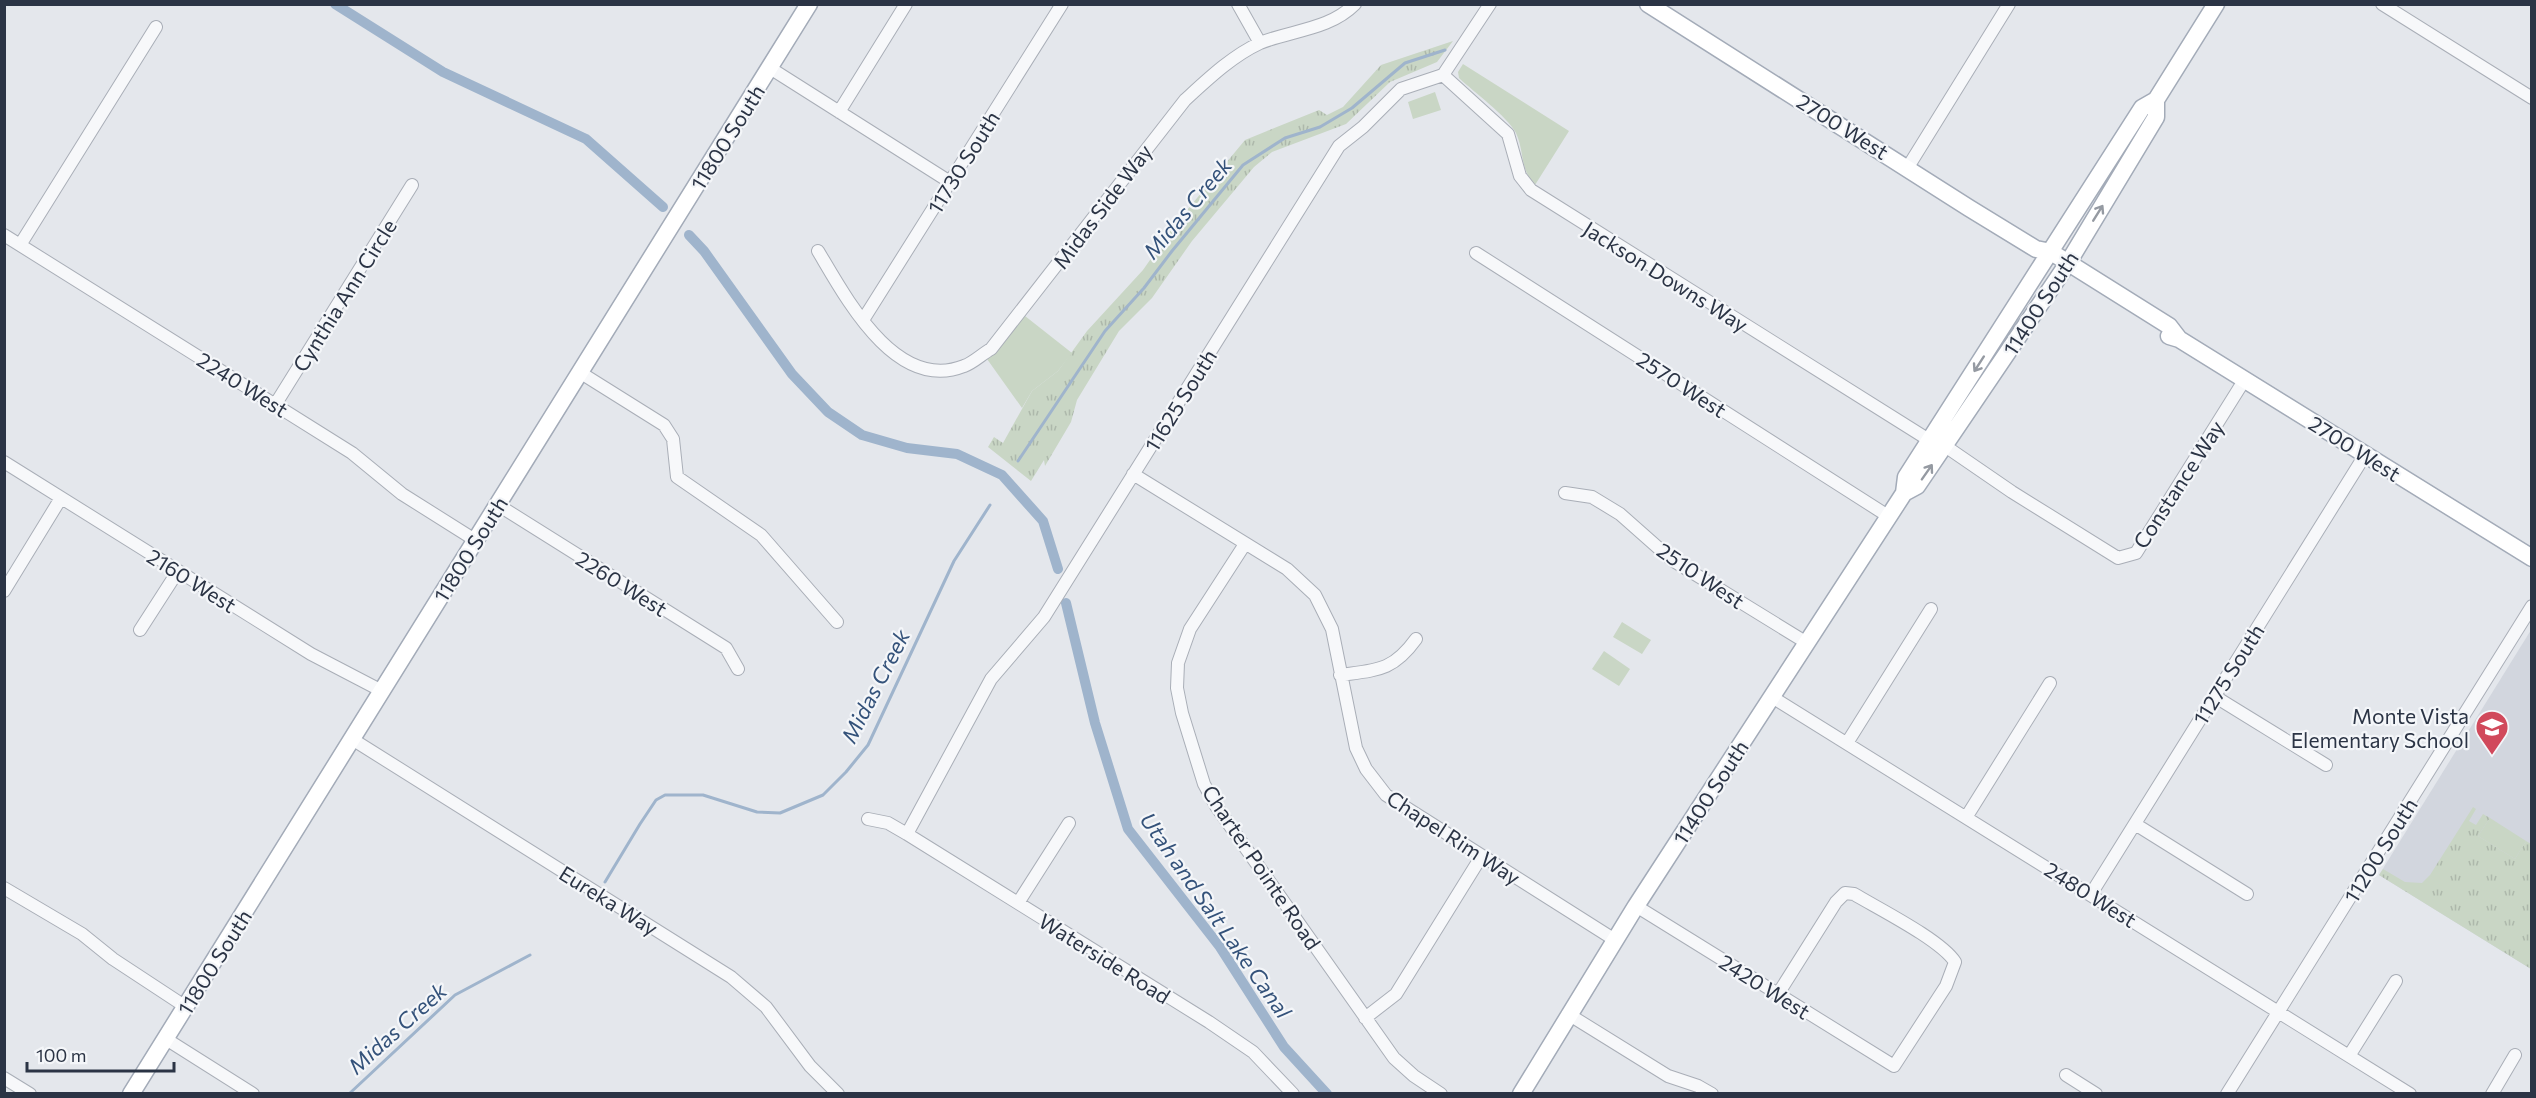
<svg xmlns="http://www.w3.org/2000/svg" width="2536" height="1098" viewBox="0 0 2536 1098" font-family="Commissioner,sans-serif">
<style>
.built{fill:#d2d6de}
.grass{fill:url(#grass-tufts)}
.park{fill:#c9d6c5}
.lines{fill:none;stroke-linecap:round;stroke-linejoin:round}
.stream{stroke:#9fb4cc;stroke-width:3}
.canal{stroke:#9fb4cc;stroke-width:10}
.minor-casing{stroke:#a9aeb7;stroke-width:14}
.major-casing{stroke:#a3abb8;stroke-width:19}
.minor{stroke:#f7f8fa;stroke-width:12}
.major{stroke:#fff;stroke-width:16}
.oneway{stroke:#959aa2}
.labels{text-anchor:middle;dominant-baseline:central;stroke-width:4.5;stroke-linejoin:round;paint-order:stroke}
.street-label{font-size:21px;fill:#2b3445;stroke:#f4f6f9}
.poi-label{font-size:21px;fill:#2b3445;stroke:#f4f6f9;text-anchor:end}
.water-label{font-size:22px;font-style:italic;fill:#34527a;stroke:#f4f6f9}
</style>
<defs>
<pattern id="grass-tufts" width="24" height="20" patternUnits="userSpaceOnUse" patternTransform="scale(1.5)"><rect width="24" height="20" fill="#c9d6c5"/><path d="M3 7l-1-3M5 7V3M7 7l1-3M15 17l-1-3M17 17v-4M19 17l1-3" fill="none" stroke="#adb8ab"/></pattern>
</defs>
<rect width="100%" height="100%" fill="#e4e7ec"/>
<path class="built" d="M 2531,630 L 2531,969 L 2379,875 Z"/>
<path class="grass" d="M 1453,41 L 1437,62 L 1390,82 L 1346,124 L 1272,152 L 1254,167 L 1192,241 L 1152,298 L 1119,331 L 1077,400 L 1071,422 L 1045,466 L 1044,460 L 1031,481 L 988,447 L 994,437 L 1003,443 L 1032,391 L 1058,371 L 1087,331 L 1143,270 L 1173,227 L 1245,140 L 1319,110 L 1327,115 L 1343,107 L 1381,65 Z
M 2473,807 L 2476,809 L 2469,821 L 2476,825 L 2483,814 L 2490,818 L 2478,836 L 2515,859 L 2526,841 L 2531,844 L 2531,969 L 2379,875 L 2383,869 L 2405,882 L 2422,883 L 2430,875 Z"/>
<path class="park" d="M 1463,64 L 1569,131 L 1535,185 C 1519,167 1525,153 1516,133 C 1506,115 1475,93 1459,78 L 1458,72 Z
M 1435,92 L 1441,110 L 1413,119 L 1408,102 Z
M 1025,316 L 1072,353 L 1058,371 L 1032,391 L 1022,408 L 987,359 Z
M 1622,622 L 1651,640 L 1642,654 L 1613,637 Z
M 1604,651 L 1630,669 L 1619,686 L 1592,669 Z
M 2490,818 L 2526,841 L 2515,859 L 2478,836 Z"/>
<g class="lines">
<path class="stream" d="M 1018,461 L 1105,331 L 1144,288 L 1172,251 L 1243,165 L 1285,138 L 1320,127 L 1352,108 L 1405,63 L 1445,50
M 605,882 L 640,824 L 656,800 L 665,795 L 703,795 L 757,812 L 780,813 L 823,795 L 846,772 L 868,745 L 954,561 L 990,505
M 350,1093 L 455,995 L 530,955"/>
<path class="canal" d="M 335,4 L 443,72 L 586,139 L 663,207
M 689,235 L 704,251 L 792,374 L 828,412 L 862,435 L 907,448 L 957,454 L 1002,475 L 1043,521 L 1058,569
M 1066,603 L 1095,723 L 1128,829 L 1220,947 L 1284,1047 L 1327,1094"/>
<g class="minor-casing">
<path id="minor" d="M 1238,4 L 1260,43
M 2382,4 L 2532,98
M 770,68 L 950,182
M 1443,75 L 1508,134 L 1520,176 L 1531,190 L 1929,440
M 839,112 L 906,4
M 1908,167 L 2009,4
M 4,235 L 352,453 L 402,494 L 475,540
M 20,245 L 156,27
M 818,251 C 846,298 896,393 964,366 C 973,363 982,354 991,349 L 1185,100 C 1208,79 1232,56 1260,43 C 1292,30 1329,30 1355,4
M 1476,253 L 1888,516
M 863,320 L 1062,4
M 581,373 L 664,425 L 673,439 L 677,477 L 761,535 L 837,622
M 275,405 L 412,185
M 1945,446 L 2012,492 L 2118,558 L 2136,553 L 2245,379
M 4,462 L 311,654 L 382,691
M 1133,474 L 1287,569 L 1315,595 L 1332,629 L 1356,748 L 1366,769 L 1386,795 L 1615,940
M 1565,493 L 1592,497 L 1620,514 L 1672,560 L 1807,643
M 498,505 L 726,648 L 738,669
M 1245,544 L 1190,629 L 1178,663 L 1177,688 L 1182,713 L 1204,784 L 1216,806 L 1394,1058 L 1414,1076 L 1441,1094
M 4,591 L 61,498
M 140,630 L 178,571
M 1340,675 C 1377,670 1393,671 1416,639
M 2214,696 L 2326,765
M 1772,697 L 2410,1094
M 352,739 L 731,977 L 766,1007 L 810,1066 L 838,1094
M 1847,743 L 1931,609
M 1967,816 L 2050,683
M 868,819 L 888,823 L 907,834 L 1209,1022 L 1253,1052 L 1293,1094
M 2135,824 L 2247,894
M 907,834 L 991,679 L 1044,617 L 1339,146 L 1363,127 L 1401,89 L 1443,75 L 1490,4
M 4,888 L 82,934 L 113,959 L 186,1007
M 2091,894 L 2365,455
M 1018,903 L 1069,823
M 1636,906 L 1894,1066 L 1946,986 L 1955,962 C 1941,940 1879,909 1854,894 L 1845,893 L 1836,902 L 1778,994
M 1568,1014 L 1668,1076 L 1698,1086 L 1712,1094
M 1365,1018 L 1396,994 L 1481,857
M 166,1039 L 253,1094
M 2349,1056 L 2396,981
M 2066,1075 L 2096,1094
M 4,1078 L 30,1094
M 2227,1094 L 2532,606
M 2492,1094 L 2515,1055"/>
</g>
<g class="major-casing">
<path id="major" d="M 1648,4 L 1969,208 L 2036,249 L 2051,252 L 2169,326 L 2179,339
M 2169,336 L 2179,339 L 2532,558
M 1904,493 L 1917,486 L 2068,263 L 2156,117 L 2156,100 L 2216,4
M 131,1094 L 809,4
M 1521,1094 L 1636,906 L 1904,493 L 1906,477 L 2142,108 L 2156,100"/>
</g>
<use href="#minor" class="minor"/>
<use href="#major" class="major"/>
</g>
<defs><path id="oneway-shaft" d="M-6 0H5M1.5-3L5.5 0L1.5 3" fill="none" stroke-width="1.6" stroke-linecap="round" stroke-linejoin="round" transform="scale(1.5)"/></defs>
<g class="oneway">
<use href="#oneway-shaft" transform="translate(2098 213) rotate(-58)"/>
<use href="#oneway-shaft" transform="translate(1979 364) rotate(123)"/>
<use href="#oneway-shaft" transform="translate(1927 472) rotate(-55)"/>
</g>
<defs>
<g id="school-pin" transform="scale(1.725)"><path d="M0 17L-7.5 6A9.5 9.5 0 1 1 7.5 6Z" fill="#d1495b" stroke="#f4f6f9"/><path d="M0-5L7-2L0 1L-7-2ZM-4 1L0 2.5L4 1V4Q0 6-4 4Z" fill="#fff"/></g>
</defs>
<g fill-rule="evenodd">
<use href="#school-pin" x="2492" y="727"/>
</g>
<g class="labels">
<g class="street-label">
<text transform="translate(1843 126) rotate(32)">2700 West</text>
<text transform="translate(727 137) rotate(-58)">11800 South</text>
<text transform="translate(963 162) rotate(-58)">11730 South</text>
<text transform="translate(1102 206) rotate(-53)">Midas Side Way</text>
<text transform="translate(1666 276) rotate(32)">Jackson Downs Way</text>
<text transform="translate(344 295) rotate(-58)">Cynthia Ann Circle</text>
<text transform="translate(2040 303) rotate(-57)">11400 South</text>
<text transform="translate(243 384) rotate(32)">2240 West</text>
<text transform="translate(1682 384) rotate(33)">2570 West</text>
<text transform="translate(1180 400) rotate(-58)">11625 South</text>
<text transform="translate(2355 448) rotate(32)">2700 West</text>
<text transform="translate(2178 484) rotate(-57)">Constance Way</text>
<text transform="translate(470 549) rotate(-58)">11800 South</text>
<text transform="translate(1701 575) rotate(34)">2510 West</text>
<text transform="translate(192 580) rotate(32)">2160 West</text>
<text transform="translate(622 583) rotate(32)">2260 West</text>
<text transform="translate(2228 674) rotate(-58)">11275 South</text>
<text transform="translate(1710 792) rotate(-57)">11400 South</text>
<text transform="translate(1454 837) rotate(33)">Chapel Rim Way</text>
<text transform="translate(2380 850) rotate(-58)">11200 South</text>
<text transform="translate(1262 867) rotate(56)">Charter Pointe Road</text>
<text transform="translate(2091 894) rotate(32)">2480 West</text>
<text transform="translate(609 900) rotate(32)">Eureka Way</text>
<text transform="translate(1105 958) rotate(32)">Waterside Road</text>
<text transform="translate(214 962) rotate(-58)">11800 South</text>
<text transform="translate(1765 986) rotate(32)">2420 West</text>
</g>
<g class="poi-label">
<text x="2469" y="715">Monte Vista<tspan x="2469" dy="24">Elementary School</tspan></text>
</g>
<g class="water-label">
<text transform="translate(1187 208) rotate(-50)">Midas Creek</text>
<text transform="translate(875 686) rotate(-63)">Midas Creek</text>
<text transform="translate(1216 915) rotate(55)">Utah and Salt Lake Canal</text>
<text transform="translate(397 1028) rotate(-42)">Midas Creek</text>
</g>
</g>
<rect width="2536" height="1098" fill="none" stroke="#2b3445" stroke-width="12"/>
<path d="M27 1062v9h147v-9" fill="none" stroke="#2b3445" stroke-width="3"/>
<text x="36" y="1062" font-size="18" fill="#2b3445" stroke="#f4f6f9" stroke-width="4.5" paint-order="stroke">100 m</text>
</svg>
